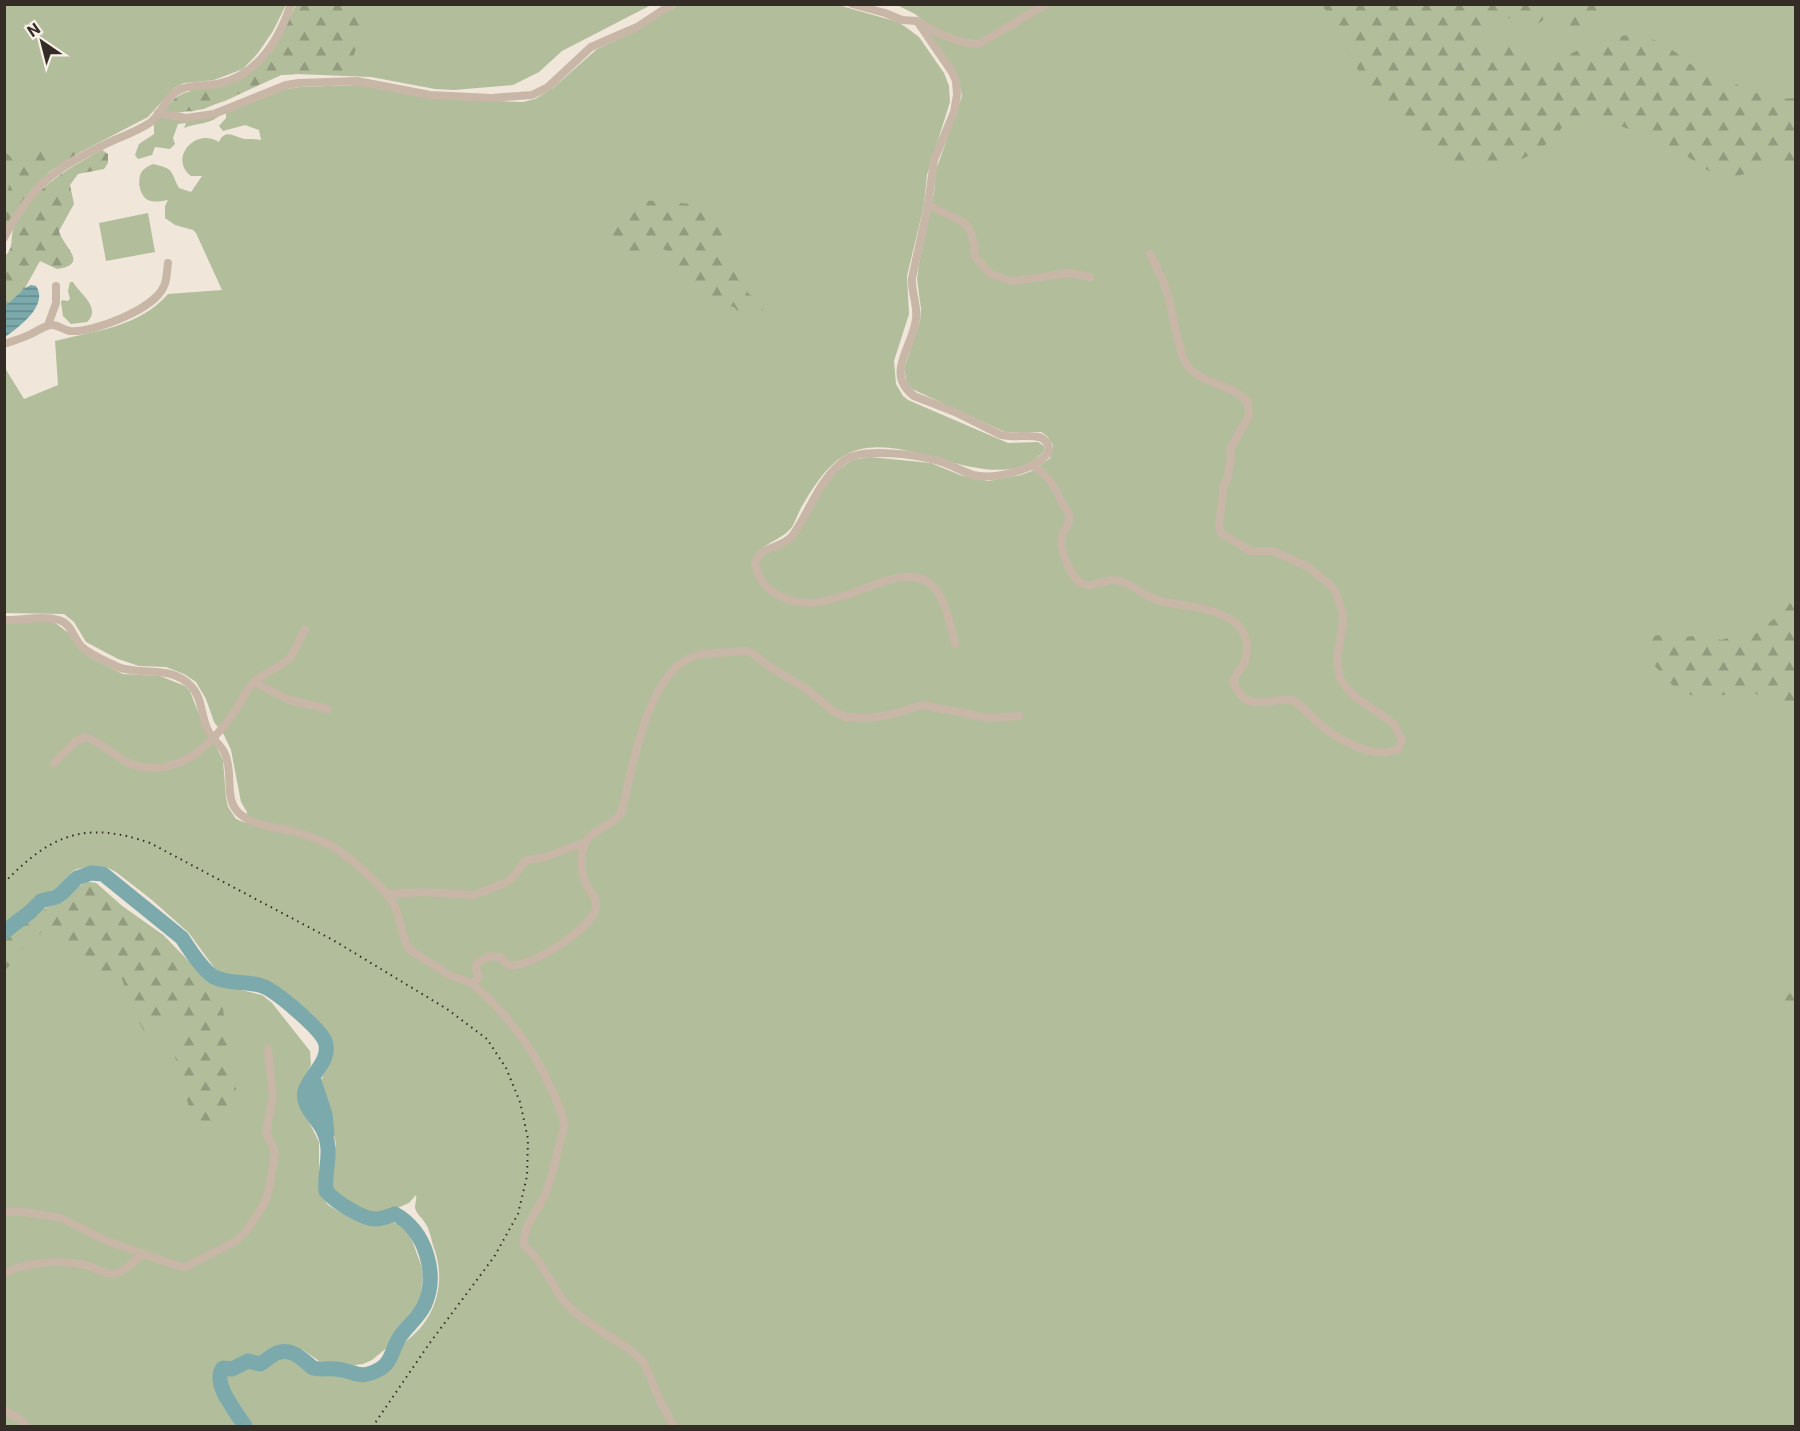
<svg xmlns="http://www.w3.org/2000/svg" width="1800" height="1431" viewBox="0 0 1800 1431" font-family="Roboto,sans-serif">
<style>
.grass{fill:#b2be9b}
.forest{fill:url(#forest-firs)}
.water{fill:url(#water-rules)}
.lines{fill:none;stroke-linecap:round;stroke-linejoin:round}
.river{stroke:#7ba9ac;stroke-width:15}
.minor{stroke:#c8b6a7;stroke-width:8}
.rail{stroke:#342c27;stroke-width:2;stroke-dasharray:1.5 4.5;stroke-linecap:butt}
</style>
<defs>
<pattern id="forest-firs" width="22" height="20" patternUnits="userSpaceOnUse" patternTransform="scale(1.5)"><rect width="22" height="20" fill="#b2be9b"/><path d="M5 1l3.5 6h-7zM16 11l3.5 6h-7z" fill="#929b7e"/></pattern>
<pattern id="water-rules" width="6" height="5" patternUnits="userSpaceOnUse" patternTransform="scale(1.5)"><rect width="6" height="5" fill="#7ba9ac"/><path d="M0 2.5h6" fill="none" stroke="#668a8c"/></pattern>
</defs>
<rect width="100%" height="100%" fill="#f0e6da"/>
<path class="grass" d="M 5,5 L 286,5 L 273,31 L 258,53 L 243,69 L 214,80 L 184,83 L 174,88 L 148,117 L 73,156 L 49,172 L 5,229 Z
M 296,5 L 651,5 L 562,51 L 539,72 L 513,85 L 454,90 L 435,89 L 371,77 L 296,74 L 281,75 L 225,101 L 190,112 L 190,90 C 256,87 269,59 296,5 Z
M 678,5 L 838,5 L 898,22 L 907,28 L 919,37 L 944,73 L 949,86 L 950,102 L 927,175 L 924,205 L 907,276 L 909,314 L 894,361 L 896,384 L 903,396 L 908,400 L 1008,443 L 1038,442 L 1044,446 L 1045,450 C 995,507 899,419 842,457 C 825,468 812,489 802,506 C 798,513 796,520 792,527 C 781,541 762,543 753,558 L 779,548 L 836,472 L 852,460 L 870,457 L 931,463 L 960,475 L 988,481 L 1021,475 L 1034,470 L 1050,458 L 1053,445 L 1047,436 L 1041,432 L 1005,432 L 912,389 L 907,383 L 904,369 L 920,321 L 921,309 L 917,279 L 919,264 L 934,193 L 936,170 L 962,96 L 957,74 L 930,38 L 922,20 L 915,14 L 897,5 L 1795,5 L 1795,1426 L 251,1426 L 236,1404 L 229,1401 L 223,1377 L 225,1373 L 235,1371 L 246,1364 C 262,1371 268,1363 282,1355 L 295,1358 L 311,1372 L 339,1372 L 354,1379 L 364,1379 L 382,1372 L 395,1362 L 399,1355 L 400,1345 C 435,1324 448,1283 433,1245 C 431,1238 429,1228 425,1223 C 422,1217 417,1215 415,1208 C 415,1203 417,1199 416,1195 L 409,1203 L 381,1215 L 376,1215 L 361,1211 L 331,1192 L 328,1178 L 336,1144 L 321,1081 L 333,1049 L 320,1023 L 310,1012 L 263,982 L 234,980 L 218,973 L 189,933 L 152,900 L 116,872 L 106,867 L 93,866 L 77,869 L 72,872 L 60,887 L 39,895 L 5,925 L 5,622 L 54,622 L 70,634 L 81,651 L 91,658 L 123,674 L 160,676 L 185,686 L 190,691 L 198,712 L 223,760 L 226,798 L 228,807 L 236,819 L 246,823 L 247,812 L 241,802 L 231,750 L 224,735 L 214,722 L 206,699 L 196,682 L 184,674 L 166,667 L 139,666 L 118,659 L 86,642 L 74,622 L 64,614 L 4,613 L 5,368 L 24,399 L 58,385 L 55,341 C 94,331 140,327 168,294 L 222,290 L 196,233 L 193,230 L 175,225 L 165,218 L 165,206 L 168,200 C 162,201 155,203 148,200 C 140,196 137,182 141,173 C 143,169 148,166 153,164 C 175,169 170,171 179,188 L 191,192 L 202,176 L 191,176 C 168,158 196,127 219,142 C 225,128 234,137 245,139 C 251,139 256,139 261,140 L 259,130 L 245,125 L 223,131 L 219,126 L 226,118 L 226,113 L 286,89 L 300,87 L 358,85 L 445,99 L 523,102 L 535,99 L 553,88 L 597,49 L 630,34 Z
M 221,114 C 213,124 196,123 184,128 L 186,123 L 178,124 L 173,138 L 175,144 L 170,149 L 155,147 L 152,155 L 138,159 L 135,155 L 139,144 L 154,134 L 154,123 L 160,116 L 175,120 Z
M 148,213 L 155,252 L 106,261 L 99,223 Z
M 70,282 L 73,282 C 80,294 102,308 87,322 L 71,324 L 63,316 L 61,302 L 62,300 L 68,301 L 70,299 L 68,291 Z
M 87,882 L 96,883 L 122,906 L 163,935 L 204,977 L 219,985 L 262,995 L 272,1003 L 310,1051 L 311,1065 L 298,1093 L 304,1112 L 319,1142 L 319,1190 L 323,1198 L 328,1205 L 338,1211 L 368,1225 L 392,1222 L 405,1227 L 409,1232 L 421,1265 L 423,1275 L 420,1301 L 399,1326 L 389,1346 L 372,1360 L 363,1364 L 349,1366 L 319,1361 L 303,1350 L 285,1348 L 259,1357 L 243,1357 L 222,1365 L 218,1368 L 213,1376 L 222,1405 L 238,1426 L 5,1426 L 4,973 L 6,969 L 5,943 L 10,934 L 40,910 L 57,904 L 75,889 Z"/>
<path class="forest" d="M 296,5 L 360,5 C 361,17 359,45 353,57 C 350,64 343,70 338,75 L 314,73 L 281,75 L 204,109 L 176,113 L 164,111 C 184,83 193,95 221,88 C 231,85 241,80 250,74 C 273,59 285,28 296,5 Z
M 1322,5 L 1556,5 C 1550,9 1549,14 1544,19 C 1533,31 1520,23 1509,18 L 1492,25 L 1479,36 C 1492,46 1503,46 1518,48 C 1525,50 1529,59 1536,61 C 1553,66 1581,47 1597,42 C 1608,38 1622,35 1633,35 C 1661,36 1679,56 1700,71 C 1710,78 1720,77 1730,81 C 1753,92 1770,101 1795,98 L 1795,185 L 1794,184 L 1793,167 C 1785,168 1777,167 1770,167 C 1753,169 1736,182 1716,174 C 1706,171 1697,162 1688,157 C 1660,141 1599,111 1567,120 C 1553,144 1524,164 1496,165 C 1472,166 1446,164 1427,147 C 1420,141 1416,132 1410,126 C 1397,115 1387,109 1376,95 C 1361,77 1348,54 1337,33 C 1332,23 1328,13 1322,5 Z
M 1569,5 L 1569,4 L 1614,5 C 1599,15 1588,33 1569,32 L 1563,27 Z
M 44,146 L 74,146 L 83,150 L 49,172 L 5,229 L 5,198 L 9,186 L 8,175 L 5,172 L 5,152 C 18,165 29,152 44,146 Z
M 102,150 L 108,154 L 108,163 L 104,169 L 78,174 L 70,185 L 74,204 L 59,231 C 62,246 91,264 57,269 L 40,261 L 25,288 L 5,306 L 5,256 C 14,248 10,240 13,230 C 13,226 17,221 19,218 C 38,185 69,168 102,150 Z
M 642,200 L 692,204 L 722,223 L 727,233 C 725,240 719,248 719,255 C 718,269 742,268 746,279 C 748,283 747,289 748,293 L 759,301 L 763,308 L 762,312 L 753,316 L 741,315 L 734,307 L 723,305 L 698,286 L 664,270 L 663,268 L 678,259 L 659,246 L 654,246 L 637,253 L 619,251 L 613,248 L 601,227 C 607,221 612,221 619,218 C 629,213 631,202 642,200 Z
M 1795,595 L 1795,705 L 1752,693 L 1696,697 L 1675,688 L 1652,663 L 1645,651 L 1646,639 C 1656,633 1662,635 1672,640 L 1707,633 L 1721,640 L 1742,634 L 1755,634 L 1786,609 Z
M 87,882 L 96,883 L 122,906 L 163,935 L 204,977 L 219,985 L 236,1089 L 229,1106 L 223,1113 L 213,1123 L 207,1124 C 185,1114 186,1094 182,1073 C 181,1067 175,1062 175,1055 C 175,1047 184,1037 187,1030 L 184,1017 L 178,1014 L 152,1033 L 145,1033 L 127,999 L 123,981 L 121,978 C 117,977 111,977 107,975 C 87,967 60,917 34,937 C 23,945 18,959 6,969 C 6,960 3,948 6,940 C 14,921 48,910 64,899 C 72,893 78,886 87,882 Z
M 1795,989 L 1795,1021 L 1786,1014 L 1782,1005 L 1788,995 Z"/>
<path class="water" d="M 31,285 L 36,286 C 49,305 19,327 5,337 L 5,306 L 25,288 Z"/>
<g class="lines">
<path class="river" d="M 4,932 L 30,912 L 41,901 L 56,897 L 62,893 L 77,878 L 91,873 L 103,874 L 182,938 C 189,949 204,971 214,977 C 228,984 245,981 259,985 C 274,988 319,1028 325,1041 C 332,1060 310,1075 305,1091 C 301,1107 319,1119 324,1132 C 333,1151 324,1171 326,1191 C 334,1201 364,1220 376,1219 C 383,1219 388,1216 395,1214 C 425,1230 439,1274 424,1306 C 418,1318 406,1327 399,1338 C 392,1349 392,1362 380,1369 C 358,1381 356,1371 336,1369 C 328,1368 321,1370 313,1368 C 303,1360 292,1347 277,1353 C 271,1355 266,1361 260,1364 L 248,1361 L 232,1369 L 223,1368 C 211,1383 237,1413 245,1426
M 313,1078 L 325,1114 L 327,1134"/>
<path class="minor" d="M 852,4 L 885,13 L 902,20 L 917,21 L 952,72 L 956,81 L 957,95 L 954,112 L 934,160 L 928,205 L 912,278 C 911,292 918,305 916,319 C 913,347 884,373 914,396 L 955,412 L 1001,435 C 1018,440 1048,427 1049,451 C 1038,470 993,480 973,475 C 962,471 951,465 939,461 C 918,455 863,447 845,460 C 819,479 811,509 793,535 C 783,549 760,545 755,563 C 758,578 764,587 778,595 C 828,625 892,558 928,582 C 946,595 950,625 955,644
M 920,23 C 938,33 958,44 979,44 L 1046,4
M 158,113 L 186,118 L 214,114 L 286,85 L 299,83 L 357,81 L 430,95 L 491,98 L 532,95 L 548,87 L 591,47 L 637,27 L 672,4
M 928,205 L 965,223 L 972,235 L 976,258 L 991,274 L 1012,281 L 1070,273 L 1090,277
M 4,238 C 16,214 35,186 58,171 C 74,159 92,151 110,142 C 123,136 138,131 151,122 C 163,112 166,95 181,89 C 192,84 206,86 217,84 C 257,76 279,40 291,4
M 48,325 L 56,303 L 56,286
M 4,344 C 13,341 23,338 31,334 C 38,331 45,325 52,325 C 59,325 63,330 70,331 C 93,333 155,309 164,286 C 167,280 167,270 168,263
M 1032,465 C 1049,477 1052,481 1060,499 C 1063,507 1070,510 1069,519 C 1069,526 1064,530 1062,536 C 1059,550 1069,572 1079,582 C 1089,590 1104,579 1115,580 C 1132,582 1144,597 1160,601 C 1193,608 1256,609 1246,658 C 1244,667 1236,673 1233,681 C 1246,716 1268,697 1293,700 C 1301,705 1307,712 1314,719 C 1333,737 1374,763 1399,748 L 1402,740 L 1394,724 L 1357,698 L 1347,688 L 1340,679 L 1337,661 L 1343,621 L 1342,611 L 1335,591 L 1330,585 L 1308,567 L 1273,551 L 1250,551 L 1221,533 L 1219,526 L 1224,484 L 1228,477 L 1231,457 L 1230,449 L 1249,416 L 1248,402 C 1232,384 1206,385 1189,368 C 1179,358 1172,308 1167,292 C 1163,279 1156,266 1150,254
M 4,620 C 22,621 41,615 59,620 C 72,624 73,638 82,647 C 92,656 106,661 118,667 C 140,676 169,664 191,686 C 202,697 201,715 207,728 C 211,739 221,744 225,754 C 234,773 223,800 240,814 C 255,827 278,827 296,832 C 308,835 319,840 330,845 C 347,854 384,887 393,903 C 402,918 400,937 410,950 L 451,976 L 472,983 L 479,977 L 476,969 L 477,963 L 490,956 L 500,957 L 508,965 C 527,970 594,928 596,907 C 597,897 589,890 585,882 C 581,872 580,856 584,846 C 590,829 611,827 621,814 C 632,771 647,670 695,656 C 710,651 730,653 746,651 L 752,653 L 770,667 L 808,690 L 833,711 L 846,717 L 871,718 L 896,713 L 923,705 L 989,718 L 1019,716
M 254,682 L 289,700 L 328,709
M 54,763 L 76,741 L 85,737 C 106,743 120,764 142,767 C 183,774 213,743 235,711 C 241,702 245,692 252,684 C 262,672 279,669 290,658 C 296,650 300,638 305,629
M 387,894 L 424,892 L 474,895 L 505,883 L 512,878 L 526,860 L 546,857 L 585,842
M 472,983 C 507,1014 534,1048 552,1091 C 558,1103 563,1113 564,1127 C 558,1149 554,1171 546,1192 C 539,1210 522,1226 524,1245 L 538,1260 L 562,1299 L 572,1310 L 605,1334 L 628,1348 L 644,1363 L 661,1403 L 674,1426
M 4,1212 L 25,1212 L 61,1218 L 105,1240 L 143,1254
M 4,1273 C 29,1262 60,1259 86,1265 C 95,1268 108,1276 117,1273 C 127,1270 135,1260 143,1254 C 155,1257 174,1267 185,1267 L 236,1241 L 247,1230 L 264,1204 L 269,1189 L 275,1152 L 266,1133 L 273,1098 L 268,1049
M 4,1410 L 21,1420 L 26,1426"/>
<path class="rail" d="M 4,883 C 50,835 85,820 150,843 L 333,940 L 447,1009 L 487,1039 L 506,1068 L 520,1102 L 528,1139 L 527,1176 L 518,1214 L 494,1257 L 429,1344 L 373,1426"/>
</g>
<rect width="1800" height="1431" fill="none" stroke="#342c27" stroke-width="12"/>
<g transform="translate(42 42) rotate(325)" stroke="#f8f0e6" stroke-width="4.5" paint-order="stroke">
<path d="M0-4.5L10 22L0 15L-10 22Z" fill="#342c27"/>
<text y="-9" font-size="16" font-weight="bold" text-anchor="middle" fill="#342c27">N</text>
</g>
</svg>
